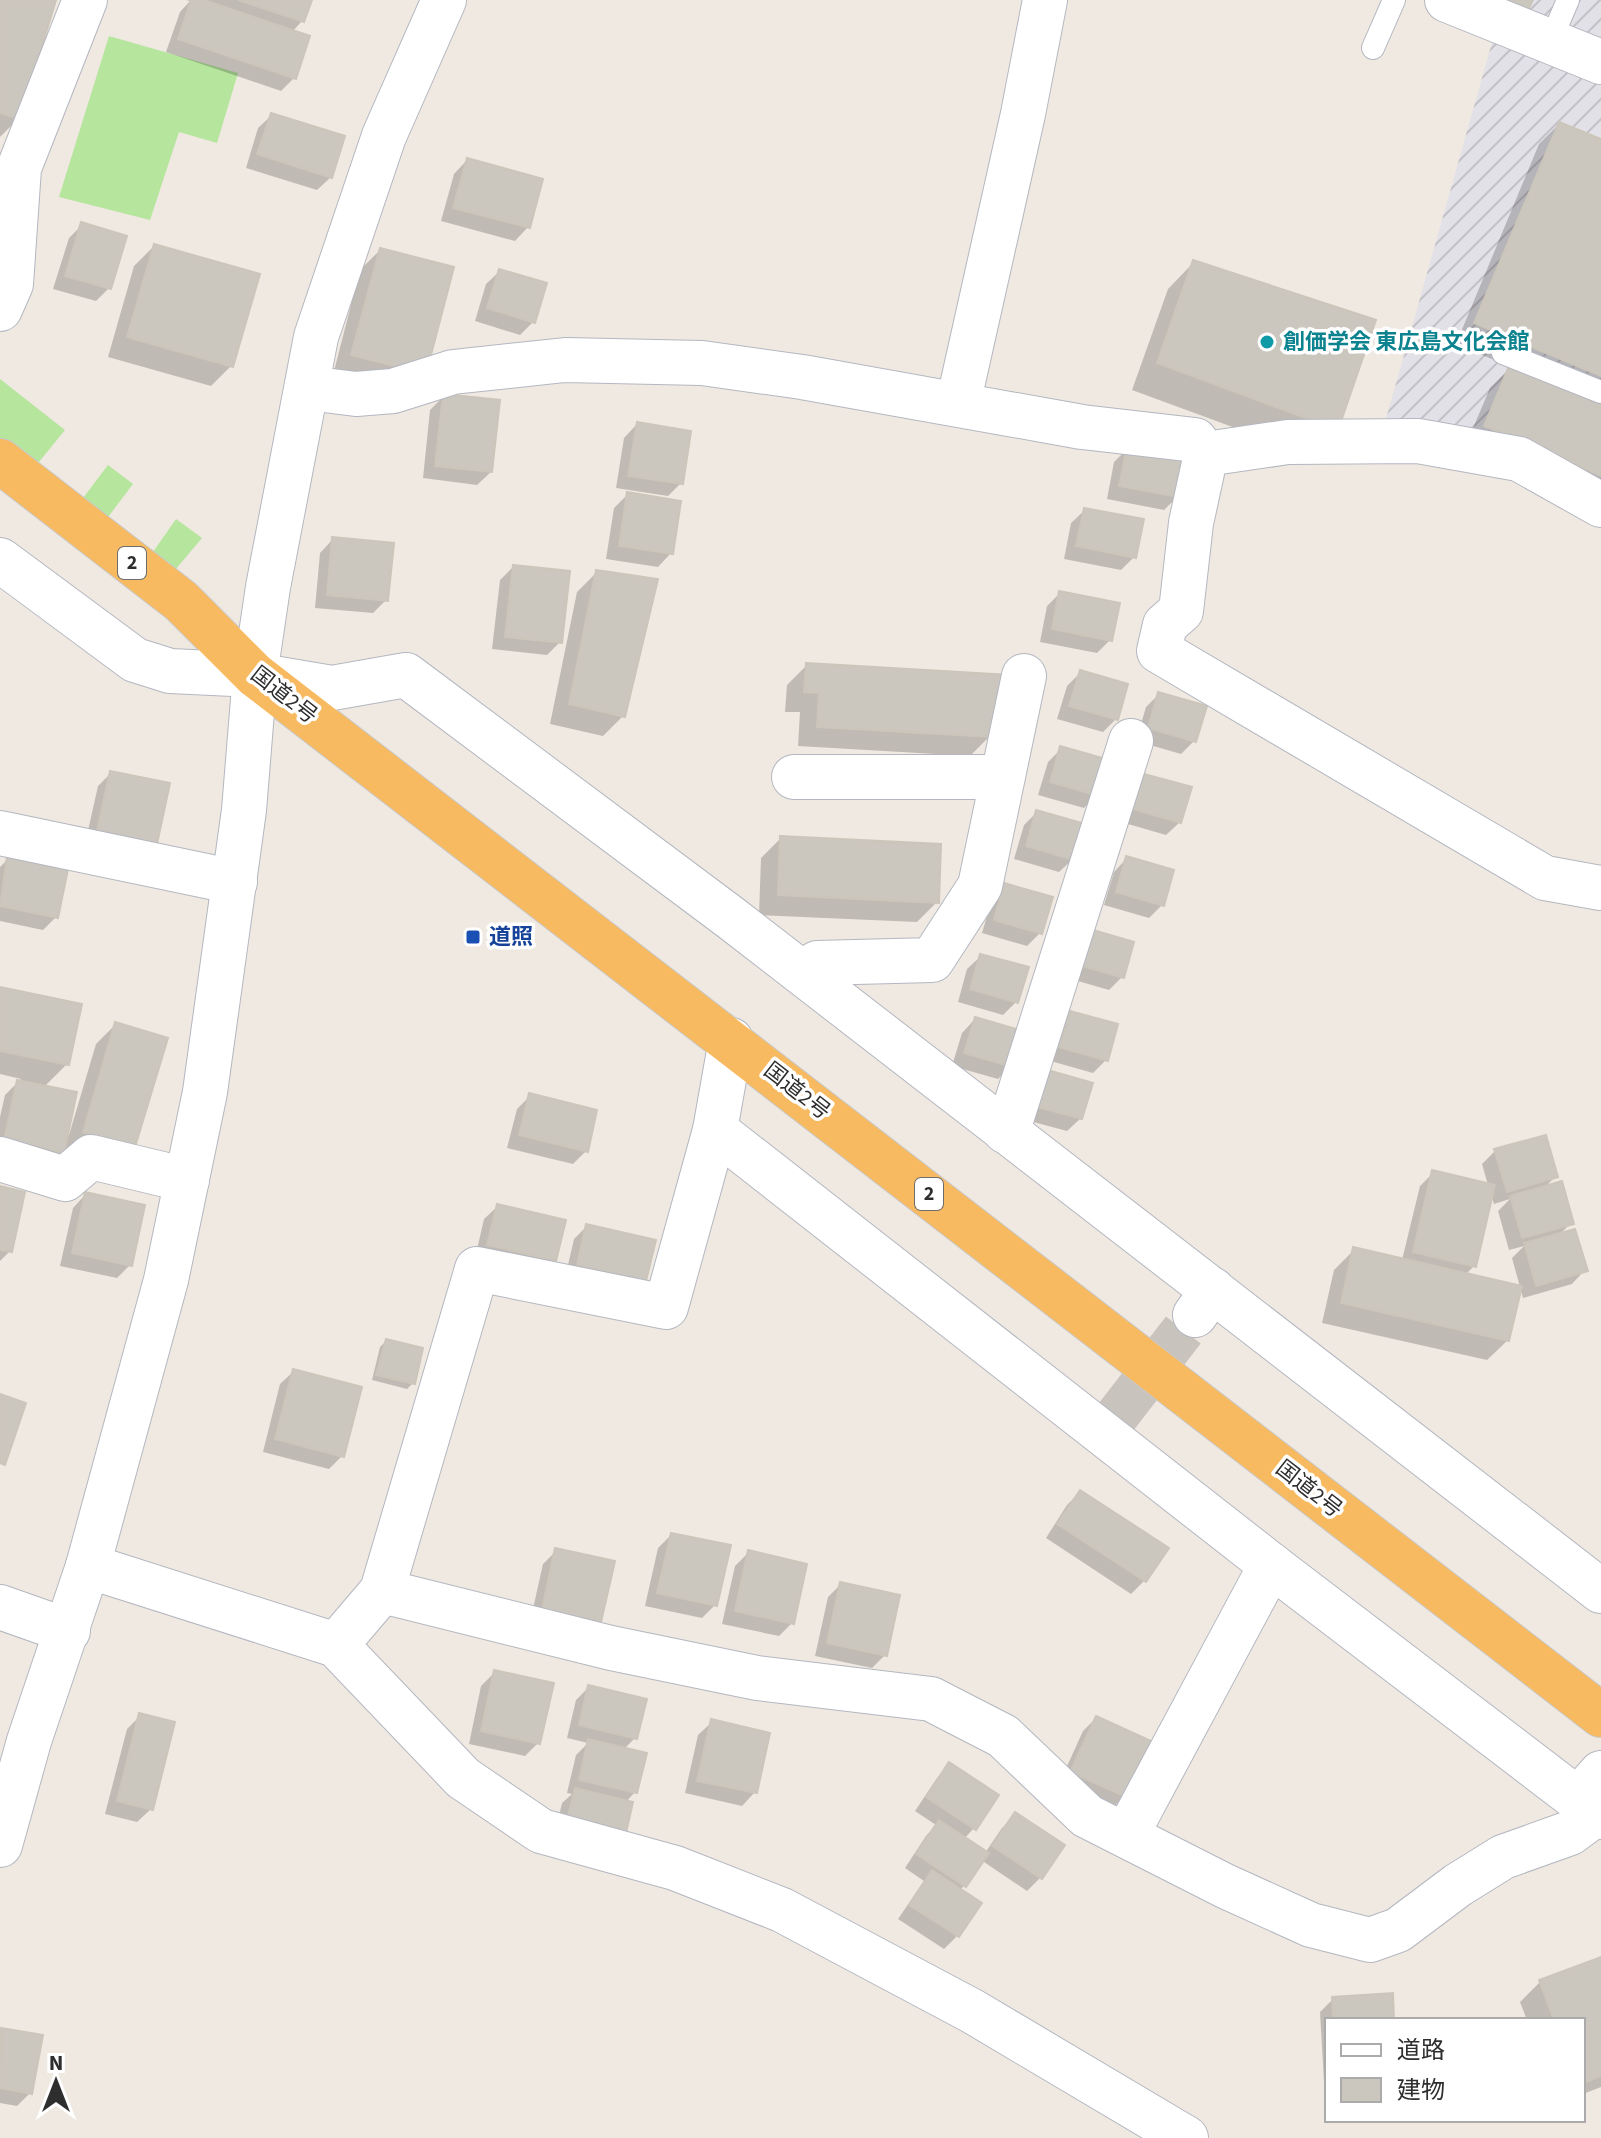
<svg xmlns="http://www.w3.org/2000/svg" width="1601" height="2138" viewBox="0 0 1601 2138" font-family="'Source Sans 3','Noto Sans JP',sans-serif">
<style>
.industrial{fill:url(#industrial-furrows)}
.grass{fill:#b6e59e}
.shadow{fill:#0003}
.building{fill:#cbc7bf;stroke:#cbc5ba;stroke-width:2}
.lines{fill:none;stroke-linecap:round;stroke-linejoin:round}
.minor-tunnel{stroke:#c8c4bd;stroke-width:44;stroke-dasharray:44 22;stroke-linecap:butt}
.service-casing{stroke:#b4b7c1;stroke-width:24}
.minor-casing{stroke:#b4b7c1;stroke-width:46}
.tertiary-casing{stroke:#b4b7c1;stroke-width:46}
.trunk-casing{stroke:#c9c9c9;stroke-width:46}
.service{stroke:#fff;stroke-width:22}
.minor{stroke:#fff;stroke-width:44}
.tertiary{stroke:#fff;stroke-width:44}
.trunk{stroke:#f8ba60;stroke-width:44}
.culture-dot{fill:#0f9aa8;stroke:#fff;stroke-width:3}
.transit-dot{fill:#1a4fb4;stroke:#fff;stroke-width:3}
.labels{text-anchor:middle;dominant-baseline:central;stroke-width:7;stroke-linejoin:round;paint-order:stroke}
.shield{fill:#fff;stroke:#6d6d6d;stroke-width:2}
.shield-label{font-size:20px;font-weight:bold;fill:#2e2e2e}
.culture-label{font-size:22px;font-weight:bold;fill:#0d838f;stroke:#fff;text-anchor:start}
.street-label{font-size:22px;fill:#2e2e2e;stroke:#fff}
.transit-label{font-size:22px;font-weight:bold;fill:#164399;stroke:#fff;text-anchor:start}
</style>
<defs>
<pattern id="industrial-furrows" width="10" height="10" patternUnits="userSpaceOnUse" patternTransform="scale(2)"><rect width="10" height="10" fill="#e3e1e8"/><path d="M-1 1l2-2M0 10L10 0M9 11l2-2" fill="none" stroke="#c3c1c7"/></pattern>
</defs>
<rect width="100%" height="100%" fill="#efe9e1"/>
<path class="industrial" d="M 1504,0 L 1601,0 L 1601,41 Z
M 1493,39 L 1601,86 L 1601,493 L 1384,426 Z"/>
<path class="grass" d="M 109,36 L 238,73 L 217,143 L 179,132 L 150,220 L 59,197 Z
M 0,379 L 65,430 L 34,468 L 0,441 Z
M 108,465 L 133,484 L 105,521 L 80,502 Z
M 176,519 L 202,538 L 175,570 L 153,552 Z"/>
<path class="shadow" d="M 0,0 L 54,0 L 19,118 L 0,137 Z
M 186,0 L 310,0 L 302,21 L 292,32 L 294,78 L 281,91 L 166,52 L 180,12 L 190,1 Z
M 272,115 L 331,177 L 317,190 L 246,168 L 258,128 Z
M 1559,124 L 1601,141 L 1601,504 L 1465,447 L 1490,388 L 1511,367 L 1456,344 L 1539,144 Z
M 467,160 L 528,227 L 515,241 L 441,221 L 454,174 Z
M 82,225 L 109,288 L 96,301 L 53,289 L 69,238 Z
M 154,246 L 231,366 L 211,386 L 108,357 L 134,266 Z
M 380,250 L 424,373 L 333,375 L 360,270 Z
M 1194,262 L 1374,322 L 1309,455 L 1132,390 L 1168,289 Z
M 500,271 L 533,322 L 520,335 L 475,321 L 486,284 Z
M 444,396 L 491,472 L 477,485 L 423,478 L 430,410 Z
M 637,424 L 681,483 L 668,496 L 616,488 L 624,438 Z
M 1127,449 L 1178,496 L 1164,510 L 1107,499 L 1114,462 Z
M 627,495 L 671,553 L 658,567 L 606,559 L 614,508 Z
M 1085,510 L 1134,557 L 1121,570 L 1064,559 L 1071,523 Z
M 333,539 L 386,600 L 373,613 L 315,608 L 320,553 Z
M 513,567 L 560,642 L 547,655 L 492,649 L 500,580 Z
M 597,572 L 623,716 L 603,736 L 550,724 L 577,592 Z
M 1060,593 L 1110,640 L 1097,653 L 1040,642 L 1047,606 Z
M 807,665 L 1008,677 L 990,736 L 970,756 L 798,746 L 800,712 L 785,712 L 787,685 Z
M 1081,672 L 1116,719 L 1103,732 L 1057,719 L 1067,686 Z
M 1159,694 L 1194,741 L 1181,754 L 1136,741 L 1146,707 Z
M 1061,749 L 1097,795 L 1084,808 L 1038,795 L 1048,762 Z
M 111,773 L 155,843 L 85,844 L 98,786 Z
M 1144,776 L 1180,822 L 1166,835 L 1121,822 L 1131,789 Z
M 1037,812 L 1073,859 L 1059,872 L 1014,859 L 1024,825 Z
M 781,838 L 937,902 L 917,922 L 759,915 L 761,858 Z
M 1127,858 L 1162,905 L 1149,918 L 1104,905 L 1114,872 Z
M 8,859 L 56,917 L 43,930 L 0,921 L 0,867 Z
M 1005,886 L 1041,932 L 1027,946 L 982,933 L 992,899 Z
M 1073,944 L 1122,977 L 1109,990 L 1064,977 Z
M 981,956 L 1016,1002 L 1003,1015 L 958,1002 L 967,969 Z
M 0,989 L 67,1064 L 44,1087 L 66,1135 L 69,1135 L 96,1044 L 116,1024 L 134,1146 L 63,1151 L 49,1165 L 0,1155 L 0,1117 L 5,1095 L 21,1079 L 0,1074 Z
M 1071,1013 L 1106,1060 L 1093,1073 L 1047,1060 L 1057,1027 Z
M 975,1019 L 1011,1066 L 998,1079 L 952,1066 L 962,1033 Z
M 1032,1085 L 1081,1118 L 1067,1131 L 1022,1119 Z
M 530,1096 L 586,1151 L 573,1164 L 507,1148 L 517,1109 Z
M 1495,1151 L 1556,1176 L 1544,1188 L 1571,1223 L 1559,1235 L 1585,1270 L 1572,1284 L 1523,1298 L 1512,1258 L 1524,1246 L 1509,1250 L 1498,1211 L 1510,1199 L 1494,1204 L 1491,1194 L 1474,1266 L 1465,1275 L 1508,1340 L 1487,1360 L 1322,1323 L 1334,1270 L 1354,1250 L 1402,1260 L 1420,1186 L 1433,1173 L 1488,1185 L 1482,1164 Z
M 0,1188 L 10,1251 L 0,1261 Z
M 86,1194 L 130,1265 L 117,1278 L 60,1266 L 73,1208 Z
M 498,1206 L 554,1260 L 541,1274 L 475,1258 L 484,1219 Z
M 587,1226 L 644,1280 L 565,1278 L 574,1239 Z
M 386,1341 L 413,1383 L 407,1389 L 372,1380 L 380,1347 Z
M 294,1371 L 342,1456 L 329,1469 L 263,1452 L 280,1384 Z
M 1080,1492 L 1166,1548 L 1144,1581 L 1131,1594 L 1046,1538 L 1067,1505 Z
M 671,1535 L 715,1605 L 702,1618 L 645,1606 L 658,1548 Z
M 556,1551 L 600,1621 L 586,1634 L 530,1622 L 543,1564 Z
M 748,1553 L 792,1623 L 779,1636 L 722,1624 L 735,1566 Z
M 841,1584 L 885,1655 L 872,1668 L 815,1656 L 828,1597 Z
M 495,1672 L 538,1743 L 525,1756 L 469,1744 L 481,1686 Z
M 589,1687 L 635,1738 L 623,1750 L 635,1792 L 626,1802 L 553,1841 L 562,1803 L 572,1794 L 567,1793 L 576,1755 L 588,1743 L 567,1738 L 576,1700 Z
M 140,1716 L 151,1809 L 137,1822 L 105,1814 L 127,1729 Z
M 1096,1718 L 1124,1796 L 1111,1810 L 1058,1786 L 1083,1731 Z
M 712,1722 L 755,1792 L 742,1806 L 685,1793 L 698,1735 Z
M 950,1765 L 974,1828 L 964,1839 L 985,1853 L 1002,1828 L 1015,1815 L 1062,1845 L 1040,1878 L 1027,1891 L 981,1860 L 960,1891 L 979,1903 L 957,1936 L 944,1949 L 898,1919 L 924,1881 L 905,1868 L 926,1836 L 936,1825 L 915,1811 L 937,1778 Z
M 1601,1959 L 1601,2087 L 1583,2094 L 1583,2020 L 1527,2020 L 1520,2002 L 1540,1982 Z
M 1333,1999 L 1392,2020 L 1327,2020 L 1327,2082 L 1324,2082 L 1320,2012 Z
M 2,2030 L 30,2093 L 17,2106 L 0,2103 L 0,2032 Z"/>
<path class="building" d="M 0,0 L 56,0 L 20,119 L 0,113 Z
M 191,0 L 204,0 L 310,36 L 296,79 L 178,39 Z
M 238,0 L 312,0 L 304,22 Z
M 1504,0 L 1533,0 L 1528,10 Z
M 271,113 L 345,136 L 332,178 L 257,154 Z
M 1559,122 L 1601,139 L 1601,376 L 1474,323 Z
M 467,158 L 543,179 L 530,228 L 453,208 Z
M 81,222 L 127,236 L 111,289 L 65,276 Z
M 154,244 L 260,274 L 233,367 L 127,337 Z
M 380,248 L 454,267 L 426,374 L 351,355 Z
M 1193,260 L 1376,320 L 1338,430 L 1157,363 Z
M 499,269 L 547,283 L 535,323 L 487,308 Z
M 1509,366 L 1601,405 L 1601,476 L 1484,426 Z
M 443,394 L 500,400 L 492,472 L 435,466 Z
M 637,422 L 691,431 L 683,484 L 628,476 Z
M 1127,447 L 1187,459 L 1179,497 L 1119,486 Z
M 627,492 L 681,501 L 673,554 L 619,546 Z
M 1084,508 L 1144,519 L 1136,558 L 1076,546 Z
M 332,537 L 394,543 L 388,601 L 327,595 Z
M 513,565 L 570,571 L 562,643 L 505,637 Z
M 596,570 L 658,579 L 625,717 L 569,704 Z
M 1059,591 L 1120,603 L 1112,641 L 1052,629 Z
M 806,663 L 1010,675 L 1008,704 L 994,708 L 992,737 L 817,727 L 819,693 L 804,692 Z
M 1080,670 L 1128,684 L 1118,720 L 1069,706 Z
M 1158,692 L 1207,706 L 1196,742 L 1148,728 Z
M 1060,746 L 1109,760 L 1099,796 L 1050,782 Z
M 110,771 L 170,783 L 157,844 L 97,831 Z
M 1144,774 L 1192,787 L 1181,823 L 1133,809 Z
M 1036,810 L 1085,824 L 1074,860 L 1026,846 Z
M 780,836 L 941,844 L 939,903 L 778,895 Z
M 1126,856 L 1174,870 L 1164,906 L 1116,892 Z
M 7,857 L 68,869 L 58,918 L 0,906 Z
M 1004,883 L 1053,897 L 1042,934 L 994,920 Z
M 1086,928 L 1134,942 L 1124,978 L 1075,964 Z
M 980,954 L 1029,967 L 1018,1003 L 970,989 Z
M 0,987 L 82,1004 L 69,1065 L 0,1051 Z
M 1070,1011 L 1118,1024 L 1108,1061 L 1059,1047 Z
M 975,1017 L 1023,1031 L 1013,1067 L 964,1053 Z
M 115,1022 L 168,1038 L 135,1147 L 83,1132 Z
M 1044,1069 L 1093,1083 L 1082,1119 L 1034,1106 Z
M 17,1080 L 77,1092 L 64,1153 L 4,1140 Z
M 529,1093 L 597,1110 L 588,1152 L 519,1135 Z
M 1546,1135 L 1558,1177 L 1507,1192 L 1494,1149 Z
M 1432,1170 L 1495,1185 L 1476,1267 L 1413,1252 Z
M 1562,1181 L 1574,1224 L 1522,1238 L 1510,1196 Z
M 0,1186 L 25,1192 L 12,1252 L 0,1250 Z
M 85,1192 L 145,1205 L 132,1266 L 72,1253 Z
M 497,1204 L 566,1220 L 556,1261 L 487,1245 Z
M 586,1224 L 656,1240 L 646,1281 L 577,1265 Z
M 1575,1229 L 1588,1271 L 1536,1286 L 1524,1243 Z
M 1353,1247 L 1522,1286 L 1509,1341 L 1341,1303 Z
M 386,1339 L 423,1348 L 415,1384 L 376,1375 Z
M 293,1369 L 362,1387 L 344,1457 L 275,1439 Z
M 0,1394 L 26,1403 L 5,1465 L 0,1463 Z
M 1080,1490 L 1169,1548 L 1146,1582 L 1057,1524 Z
M 671,1533 L 731,1545 L 717,1606 L 657,1593 Z
M 555,1548 L 615,1561 L 601,1622 L 542,1609 Z
M 748,1550 L 807,1564 L 794,1624 L 735,1611 Z
M 840,1582 L 900,1595 L 887,1656 L 827,1643 Z
M 494,1670 L 554,1683 L 540,1744 L 481,1731 Z
M 588,1685 L 647,1699 L 637,1739 L 579,1725 Z
M 139,1713 L 175,1722 L 153,1810 L 117,1801 Z
M 1096,1716 L 1151,1741 L 1126,1797 L 1070,1772 Z
M 711,1719 L 770,1733 L 757,1793 L 697,1781 Z
M 588,1739 L 647,1753 L 637,1793 L 579,1780 Z
M 949,1762 L 999,1795 L 976,1830 L 926,1797 Z
M 575,1788 L 633,1802 L 624,1842 L 565,1828 Z
M 1015,1812 L 1065,1845 L 1042,1879 L 992,1846 Z
M 939,1820 L 989,1853 L 966,1887 L 916,1854 Z
M 932,1870 L 982,1903 L 959,1937 L 909,1905 Z
M 1601,1957 L 1601,2076 L 1583,2083 L 1583,2020 L 1554,2020 L 1539,1980 Z
M 1393,1993 L 1394,2020 L 1333,2020 L 1332,1997 Z
M 1,2028 L 43,2035 L 32,2094 L 0,2088 Z"/>
<g class="lines">
<path class="minor-tunnel" d="M 1116,1417 L 1195,1315"/>
<g class="service-casing">
<path id="service" d="M 1550,42 L 1568,0
M 1373,48 L 1394,0
M 1503,353 L 1601,392"/>
</g>
<g class="minor-casing">
<path id="minor" d="M 0,309 L 11,284 L 19,168 L 85,0
M 308,388 L 356,394 L 393,391 L 453,372 L 565,360 L 702,363 L 802,377 L 1082,427 L 1195,440 L 1206,454 L 1191,523 L 1181,611 L 1165,625 L 1159,651 L 1545,878 L 1601,888
M 958,404 L 1023,114 L 1045,0
M 1206,454 L 1288,442 L 1418,441 L 1519,459 L 1601,505
M 0,560 L 135,660 L 170,671 L 255,675
M 794,777 L 1003,777
M 0,833 L 235,882
M 817,963 L 932,960 L 980,886 L 1024,676
M 1005,1131 L 1012,1117 L 1131,741
M 0,1159 L 65,1179 L 91,1157 L 187,1180
M 1195,1315 L 1213,1290
M 88,1566 L 336,1645 L 463,1778 L 541,1831 L 675,1868 L 782,1910 L 972,2011 L 1186,2138
M 382,1591 L 477,1269 L 666,1307 L 715,1130
M 0,1607 L 68,1631
M 336,1645 L 382,1591 L 611,1648 L 757,1678 L 931,1699 L 1003,1736 L 1087,1816 L 1225,1886 L 1311,1925 L 1370,1940 L 1398,1930 L 1458,1885 L 1503,1857 L 1570,1833 L 1597,1813
M 1578,1799 L 1601,1773
M 1127,1834 L 1271,1565"/>
</g>
<g class="tertiary-casing">
<path id="tertiary" d="M 1447,0 L 1601,62
M 255,675 L 332,688 L 406,675 L 731,918 L 1601,1591
M 731,1040 L 715,1130 L 1271,1565 L 1601,1817
M 0,1845 L 29,1741 L 88,1566 L 166,1280 L 205,1092 L 244,810 L 255,675 L 268,587 L 316,337 L 384,136 L 444,0"/>
</g>
<g class="trunk-casing">
<path id="trunk" d="M 0,461 L 181,601 L 255,675 L 1601,1715"/>
</g>
<use href="#service" class="service"/>
<use href="#minor" class="minor"/>
<use href="#tertiary" class="tertiary"/>
<use href="#trunk" class="trunk"/>
</g>
<circle class="culture-dot" cx="1267" cy="342" r="8"/>
<rect class="transit-dot" x="465" y="929" width="16" height="16" rx="4"/>
<g class="labels">
<g class="shield">
<rect x="118" y="547" width="28" height="32" rx="6"/>
<rect x="915" y="1178" width="28" height="32" rx="6"/>
</g>
<g class="shield-label">
<text x="132" y="563">2</text>
<text x="929" y="1194">2</text>
</g>
<g class="culture-label">
<text x="1283" y="342">創価学会 東広島文化会館</text>
</g>
<g class="street-label">
<text transform="translate(284 695) rotate(38)">国道2号</text>
<text transform="translate(797 1091) rotate(38)">国道2号</text>
<text transform="translate(1309 1489) rotate(38)">国道2号</text>
</g>
<g class="transit-label">
<text x="489" y="937">道照</text>
</g>
</g>
<rect x="1325" y="2018" width="260" height="104" fill="#ffffff" stroke="#ababab" stroke-width="2"/>
<rect x="1341" y="2044" width="40" height="12" fill="#ffffff" stroke="#ababab" stroke-width="2"/>
<text x="1397" y="2058" font-size="24" fill="#2e2e2e">道路</text>
<rect x="1341" y="2078" width="40" height="24" fill="#cbc7bf" stroke="#ababab" stroke-width="2"/>
<text x="1397" y="2098" font-size="24" fill="#2e2e2e">建物</text>
<g transform="translate(56 2082)" stroke="#ffffff" stroke-width="6" paint-order="stroke">
<path d="M0-6L14 30L0 20L-14 30Z" fill="#2e2e2e"/>
<text y="-12" font-size="22" font-weight="bold" text-anchor="middle" fill="#2e2e2e">N</text>
</g>
</svg>
